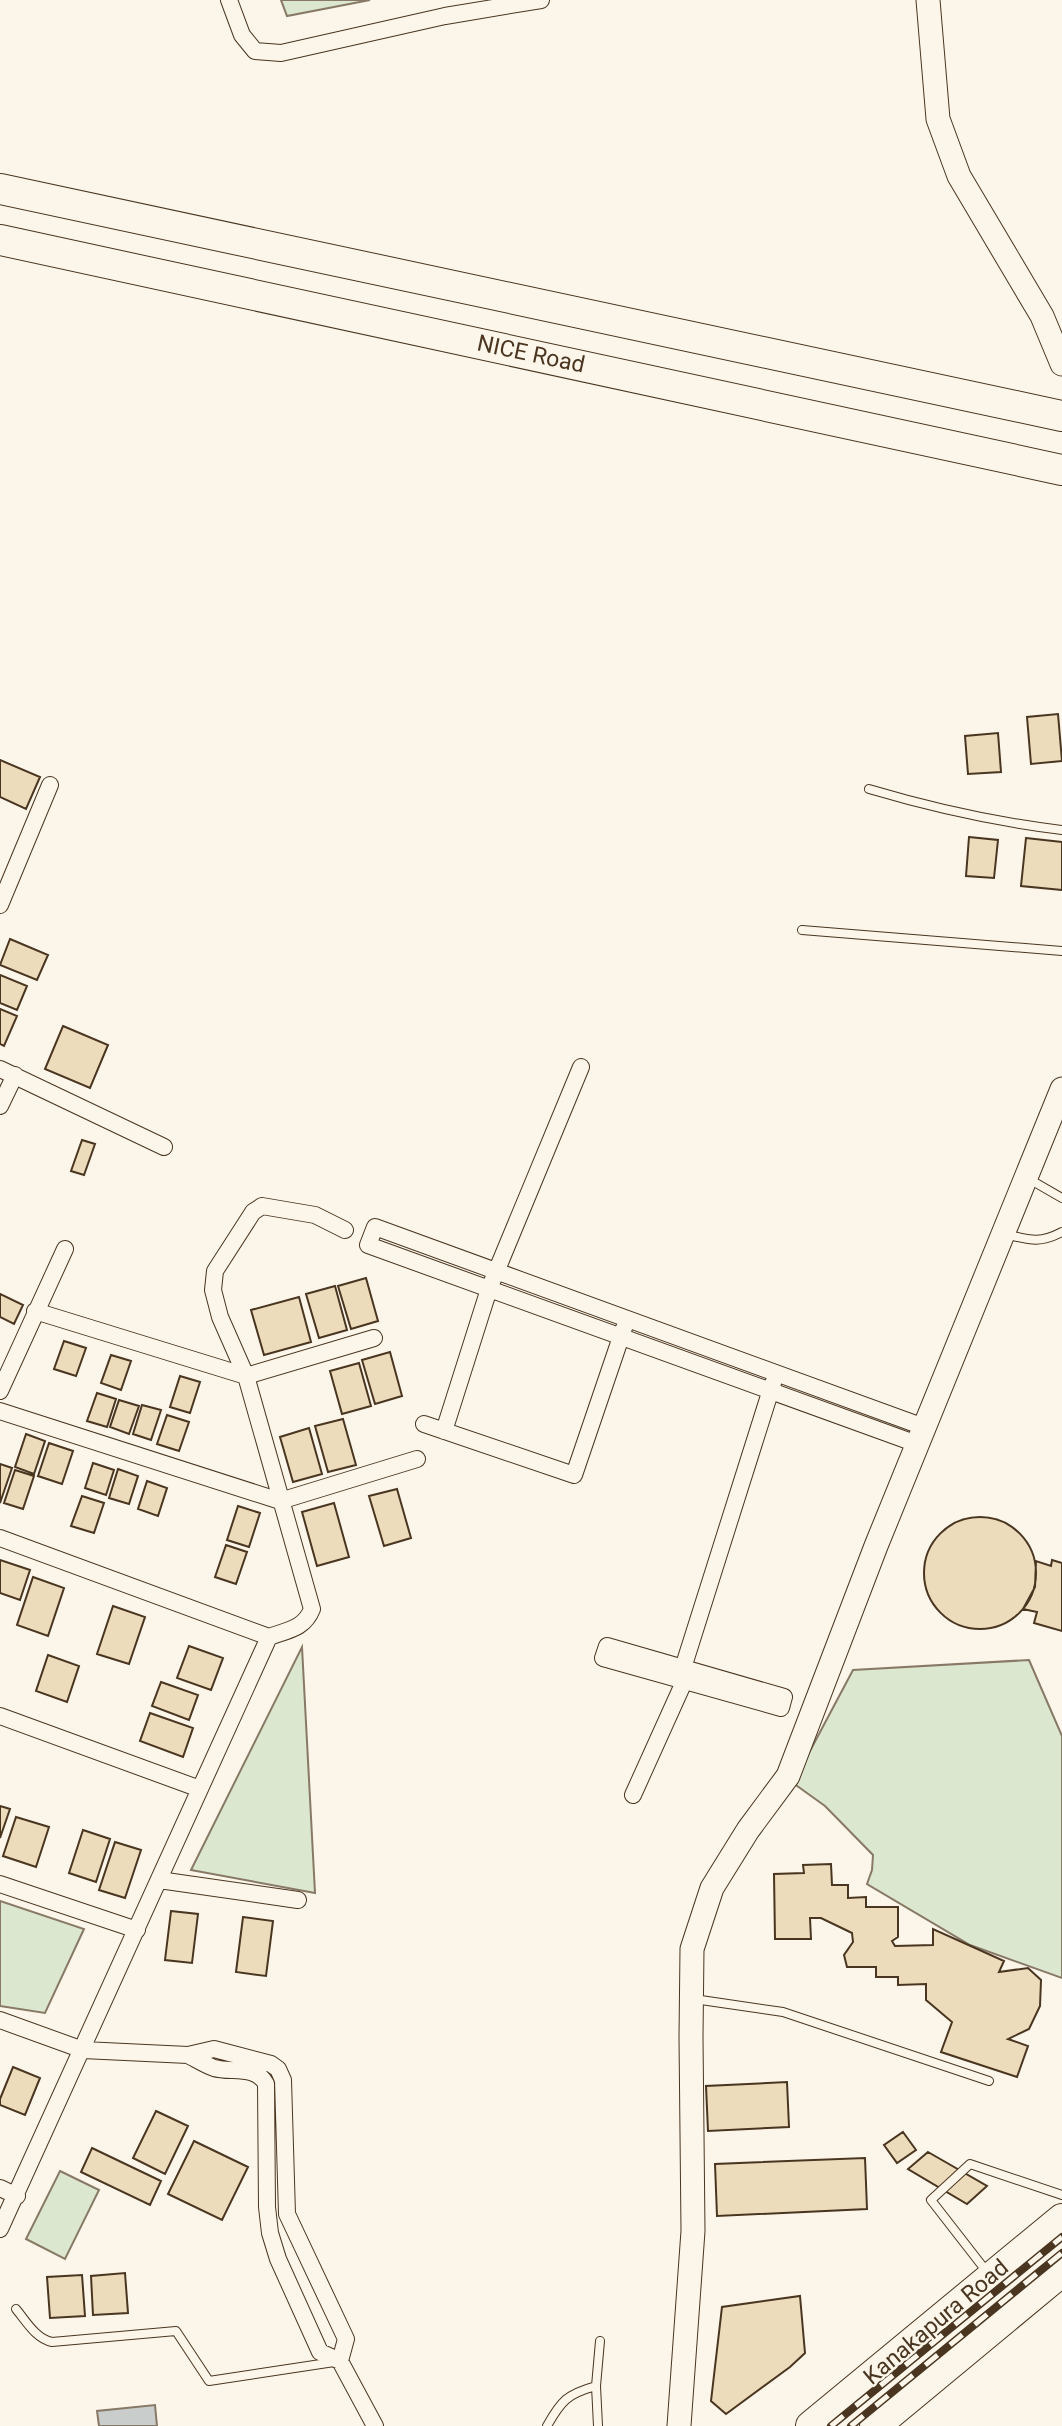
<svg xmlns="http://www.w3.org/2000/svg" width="1062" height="2426" viewBox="0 0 1062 2426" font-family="Roboto,sans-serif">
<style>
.green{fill:#dce7d0;stroke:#887966;stroke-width:2}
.water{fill:#c9cecd;stroke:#887966;stroke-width:2}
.building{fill:#ecdcbc;stroke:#4a3520;stroke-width:2}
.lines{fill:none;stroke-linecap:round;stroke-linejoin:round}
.lane-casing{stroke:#4a3520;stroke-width:10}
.street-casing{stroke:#4a3520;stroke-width:18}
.secondary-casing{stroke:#4a3520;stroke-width:25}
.highway-casing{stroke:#4a3520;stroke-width:32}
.lane{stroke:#fbf6e9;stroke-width:8}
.street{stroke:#fbf6e9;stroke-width:16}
.secondary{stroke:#fbf6e9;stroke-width:23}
.highway{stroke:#fbf6e9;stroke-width:30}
.rail-casing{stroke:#4a3520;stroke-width:8}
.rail{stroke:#fbf6e9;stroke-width:5;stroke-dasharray:16;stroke-linecap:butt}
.labels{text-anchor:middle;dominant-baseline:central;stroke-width:5;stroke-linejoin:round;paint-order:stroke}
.street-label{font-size:23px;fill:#4a3520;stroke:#fbf6e9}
</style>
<rect width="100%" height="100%" fill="#fbf6e9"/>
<path class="green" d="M 281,0 L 370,0 L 287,16 Z
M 302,1647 L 315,1893 L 191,1870 Z
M 1029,1660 L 1062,1736 L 1062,1978 L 970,1945 L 867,1884 L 872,1870 L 873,1855 L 825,1806 L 793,1783 L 853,1670 Z
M 0,1901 L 84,1929 L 45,2013 L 0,2006 Z
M 60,2171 L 99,2190 L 65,2259 L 26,2239 Z"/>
<path class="water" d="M 155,2405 L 157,2426 L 99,2426 L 97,2411 Z"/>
<path class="building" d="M 1058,714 L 1062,761 L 1031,764 L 1027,717 Z
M 998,733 L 1001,772 L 968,774 L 965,736 Z
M 0,760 L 40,777 L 26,809 L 0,797 Z
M 969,837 L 998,840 L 994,878 L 966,876 Z
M 1026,838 L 1062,842 L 1062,890 L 1021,886 Z
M 10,939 L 48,955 L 37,980 L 0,965 Z
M 0,975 L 27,986 L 17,1010 L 0,1003 Z
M 0,1009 L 17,1016 L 4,1046 L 0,1044 Z
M 63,1026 L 108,1045 L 90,1088 L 45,1069 Z
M 82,1140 L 95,1144 L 84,1175 L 71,1171 Z
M 366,1278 L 378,1321 L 351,1329 L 338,1286 Z
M 335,1286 L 347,1330 L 319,1338 L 306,1294 Z
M 0,1294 L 23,1305 L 14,1324 L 0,1317 Z
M 299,1297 L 311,1342 L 264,1355 L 251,1310 Z
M 64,1341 L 86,1348 L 76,1376 L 54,1369 Z
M 390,1352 L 402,1396 L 375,1404 L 362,1360 Z
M 111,1355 L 131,1361 L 121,1390 L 101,1383 Z
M 359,1363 L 371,1406 L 342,1414 L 330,1371 Z
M 180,1376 L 200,1382 L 190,1413 L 170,1407 Z
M 97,1393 L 116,1399 L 107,1427 L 87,1421 Z
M 119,1400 L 139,1406 L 129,1434 L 110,1427 Z
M 142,1405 L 161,1410 L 151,1440 L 133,1434 Z
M 167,1415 L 189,1422 L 179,1451 L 157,1444 Z
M 343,1419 L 356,1465 L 328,1472 L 315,1426 Z
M 309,1428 L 322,1474 L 293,1482 L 280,1437 Z
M 26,1434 L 45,1441 L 34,1474 L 15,1467 Z
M 49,1443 L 73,1451 L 62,1484 L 38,1476 Z
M 93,1463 L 114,1470 L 106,1495 L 85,1488 Z
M 0,1464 L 12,1468 L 0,1503 Z
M 118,1469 L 138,1476 L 129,1504 L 109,1498 Z
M 15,1470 L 34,1476 L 23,1509 L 4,1503 Z
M 147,1481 L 167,1488 L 158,1516 L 138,1509 Z
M 397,1489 L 411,1538 L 384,1546 L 369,1496 Z
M 82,1496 L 104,1503 L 94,1533 L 71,1526 Z
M 334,1503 L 349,1557 L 317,1566 L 302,1512 Z
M 238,1506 L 260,1513 L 249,1547 L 227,1540 Z
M924 1573a56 56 0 1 1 112 0a56 56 0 1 1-112 0Z
M 226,1545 L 247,1552 L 236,1584 L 215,1577 Z
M 0,1560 L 30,1570 L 20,1600 L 0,1593 Z
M 1052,1560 L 1062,1563 L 1062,1631 L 1034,1623 L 1037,1612 L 1023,1609 L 1035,1587 L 1036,1561 L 1051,1566 Z
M 33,1577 L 64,1588 L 48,1636 L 17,1625 Z
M 113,1606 L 145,1617 L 129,1664 L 97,1654 Z
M 189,1646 L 223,1658 L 211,1690 L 177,1678 Z
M 48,1655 L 79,1666 L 67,1702 L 36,1691 Z
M 161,1682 L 198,1695 L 189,1720 L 152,1706 Z
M 150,1713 L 193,1728 L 183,1757 L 140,1741 Z
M 0,1806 L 10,1809 L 0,1838 Z
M 16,1817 L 49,1827 L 36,1867 L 3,1856 Z
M 83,1830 L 110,1839 L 96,1882 L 69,1873 Z
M 115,1842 L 141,1850 L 125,1898 L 99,1890 Z
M 831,1864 L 832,1885 L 848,1885 L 848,1898 L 866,1897 L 866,1907 L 898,1907 L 898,1937 L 892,1941 L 895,1946 L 933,1945 L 933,1929 L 1004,1961 L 999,1972 L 1028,1968 L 1041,1980 L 1040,2006 L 1029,2029 L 1008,2039 L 1028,2046 L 1017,2077 L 941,2052 L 952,2022 L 926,2000 L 926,1984 L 898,1985 L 898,1977 L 876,1977 L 876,1967 L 847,1967 L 844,1955 L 853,1942 L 852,1933 L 821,1918 L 810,1918 L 811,1939 L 775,1939 L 774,1874 L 804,1873 L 803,1865 Z
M 171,1911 L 198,1914 L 192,1963 L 165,1960 Z
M 243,1917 L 273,1921 L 266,1976 L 236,1972 Z
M 13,2067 L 40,2078 L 25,2115 L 0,2105 L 0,2099 Z
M 787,2082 L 789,2127 L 708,2131 L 706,2086 Z
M 156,2111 L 188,2126 L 165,2174 L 133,2158 Z
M 903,2132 L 916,2150 L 897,2163 L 884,2145 Z
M 194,2141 L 248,2167 L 222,2220 L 168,2194 Z
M 92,2148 L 161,2181 L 150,2205 L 81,2172 Z
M 928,2152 L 987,2186 L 967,2204 L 908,2169 Z
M 865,2158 L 867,2209 L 717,2216 L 715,2164 Z
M 125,2273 L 128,2313 L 93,2315 L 91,2276 Z
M 82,2275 L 85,2316 L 50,2318 L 47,2277 Z
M 800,2296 L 805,2353 L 790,2367 L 726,2414 L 711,2401 L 722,2307 Z"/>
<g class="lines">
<g class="lane-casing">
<path id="lane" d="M 869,789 C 933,808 996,822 1062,830
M 802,930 L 1062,951
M 1029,1179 L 1062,1198
M 1005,1234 C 1030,1240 1039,1244 1062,1232
M 694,1999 L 783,2012 L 989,2081
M 987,2272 L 931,2200 L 970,2164 L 1062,2195
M 16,2309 C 26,2321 36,2339 52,2342 L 176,2331 L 209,2381 L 334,2362
M 596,2386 L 600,2341
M 547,2426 C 561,2401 567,2394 596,2386 L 598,2426"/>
</g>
<g class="street-casing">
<path id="street" d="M 229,0 L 242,35 L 255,51 L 281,53 L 445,16 L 541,0
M 0,905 L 50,785
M 0,1069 L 164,1147
M 0,1106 L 15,1075
M 35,1311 L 246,1376 L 374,1338
M 0,1391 L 65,1249
M 0,1411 L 280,1501 L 417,1459
M 424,1424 L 574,1475 L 624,1328
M 444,1431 L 489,1289 L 581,1067
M 917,1444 L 368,1245 L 375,1227 L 924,1427
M 0,1538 L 269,1637 L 0,2229
M 269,1637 C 288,1630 304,1629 312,1609 L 246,1376 L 220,1317 L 213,1290 L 215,1271 L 253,1212 L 262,1206 L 315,1215 L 345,1230
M 607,1646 L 784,1697 L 781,1708 L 603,1658 Z
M 683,1668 L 773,1383
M 0,1716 L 200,1789
M 633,1795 L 688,1673
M 159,1880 L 298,1900
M 0,1884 L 137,1930
M 0,2020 L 83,2050 L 188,2055 L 214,2049 L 271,2064 L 278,2069 L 283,2080 L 287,2214 L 346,2339 L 340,2361
M 188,2055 C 196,2059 205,2065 214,2068 C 231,2073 256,2065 266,2084 L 267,2207 L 270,2233 L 278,2259 L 320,2352 L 340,2361 L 375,2426
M 0,2188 L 17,2196"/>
</g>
<g class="secondary-casing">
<path id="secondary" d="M 928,0 L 938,119 L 959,176 L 1042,316 L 1062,364
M 679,2426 L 693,2231 L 691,2037 L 692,1949 L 712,1888 L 748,1830 L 788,1776 L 876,1546 L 1062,1089"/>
</g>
<g class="highway-casing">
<path id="highway" d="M 0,189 L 1062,416
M 0,240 L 1062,470
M 811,2426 L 1062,2219
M 875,2426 L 1062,2271"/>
</g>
<use href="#lane" class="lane"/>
<use href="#street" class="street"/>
<use href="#secondary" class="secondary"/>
<use href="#highway" class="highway"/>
<g class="rail-casing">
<path id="rail" d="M 831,2426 L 1062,2237
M 851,2426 L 1062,2253"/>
</g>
<use href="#rail" class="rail"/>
</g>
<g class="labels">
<g class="street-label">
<text transform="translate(531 354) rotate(12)">NICE Road</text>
<text transform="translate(936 2322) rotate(-40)">Kanakapura Road</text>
</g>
</g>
</svg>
